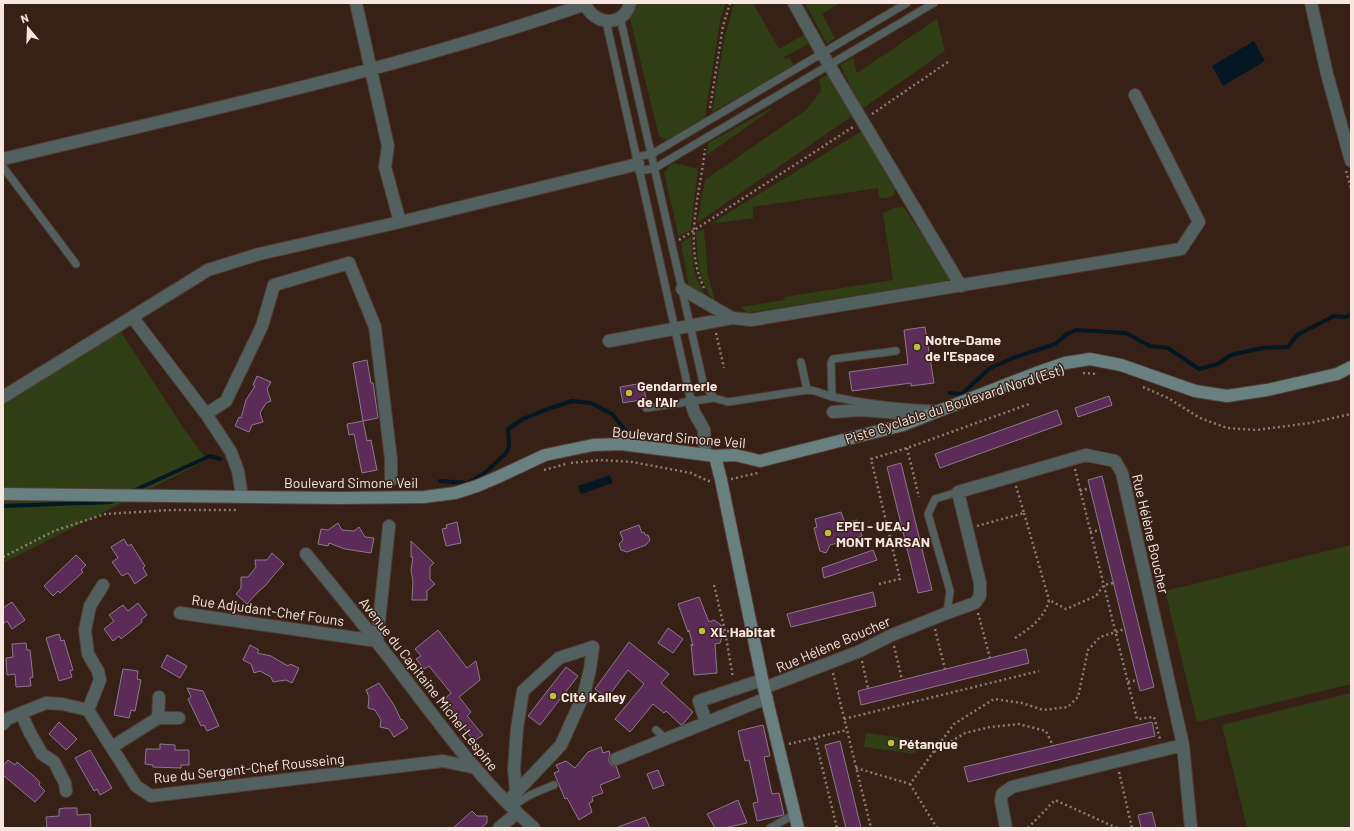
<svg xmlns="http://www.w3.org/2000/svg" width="1354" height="831" viewBox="0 0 1354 831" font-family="Barlow,sans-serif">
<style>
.green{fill:#2f3e15}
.water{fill:#041723}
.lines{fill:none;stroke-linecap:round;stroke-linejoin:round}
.stream{stroke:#041723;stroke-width:4}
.building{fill:#5a2c57;stroke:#8d788b}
.lane-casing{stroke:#523d33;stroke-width:9}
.street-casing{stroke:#523d33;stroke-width:14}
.secondary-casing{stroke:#523d33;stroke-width:14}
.path{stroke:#8f7c73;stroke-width:2.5;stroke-dasharray:2 3;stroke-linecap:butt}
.lane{stroke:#526060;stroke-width:7}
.street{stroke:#526060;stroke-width:12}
.secondary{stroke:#698080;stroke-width:12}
.poi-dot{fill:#bebf42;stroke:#372117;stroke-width:1.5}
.labels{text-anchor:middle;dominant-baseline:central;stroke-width:3;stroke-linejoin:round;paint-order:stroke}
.poi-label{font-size:14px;font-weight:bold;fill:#f7e7e0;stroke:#372117;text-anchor:start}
.street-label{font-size:14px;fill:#f7e7e0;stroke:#372117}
</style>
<rect width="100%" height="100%" fill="#372117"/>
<path class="green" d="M 635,3 L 726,3 L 720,21 L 705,118 L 667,140 L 659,136 L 630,19 Z
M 734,3 L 753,3 L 779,49 L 805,34 L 810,43 L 784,57 L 785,60 L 789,58 L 794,66 L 712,112 L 724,40 Z
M 805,3 L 840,3 L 822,14 L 835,38 L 827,44 Z
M 937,19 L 945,51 L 862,109 L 840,65 L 853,57 L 857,73 Z
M 829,74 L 852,116 L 697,223 L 705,180 L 806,110 L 821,91 L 819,79 Z
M 773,107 L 769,111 L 707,155 L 708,143 Z
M 862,131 L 895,189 L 894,195 L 888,198 L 879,198 L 878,188 L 753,207 L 753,218 L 710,224 Z
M 675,163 L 698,169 L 691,229 L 679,237 L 664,173 L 670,165 Z
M 903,207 L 905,209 L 948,274 L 949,281 L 747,313 L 741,307 L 785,300 L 784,297 L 893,280 L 883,213 L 894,208 Z
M 704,229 L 708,276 L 715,300 L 712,300 L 703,282 L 698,264 L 696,232 Z
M 691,236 L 693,262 L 696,277 L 705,296 L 689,285 L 681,243 Z
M 121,332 L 184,429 L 207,460 L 3,563 L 3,401 Z
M 1351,545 L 1351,684 L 1197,722 L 1165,591 Z
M 1351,693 L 1351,828 L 1247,828 L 1222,725 Z
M 866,733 L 917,740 L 915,754 L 864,747 Z"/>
<path class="water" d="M 1254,41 L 1265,61 L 1223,86 L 1212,66 Z
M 610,475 L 613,483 L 581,494 L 578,486 Z"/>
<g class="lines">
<path class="stream" d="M 950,393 L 962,394 L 990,368 L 1013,358 L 1055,344 L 1067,334 L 1076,330 L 1126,333 L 1150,346 L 1168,348 L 1199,369 L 1218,364 L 1231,355 L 1262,348 L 1288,347 L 1297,335 L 1334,316 L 1345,317 L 1351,315
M 440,481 L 468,483 L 485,473 L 506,453 L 509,446 L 508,429 L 523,419 L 545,410 L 572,401 L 591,403 L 612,414 L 627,432
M 133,491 L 210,456 L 220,459
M 3,506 L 111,502 L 116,499"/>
</g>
<path class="building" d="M 925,327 L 934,383 L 911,386 L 911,383 L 852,391 L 849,372 L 908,364 L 904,330 Z
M 367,360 L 371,383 L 373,383 L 378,418 L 363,421 L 353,363 Z
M 257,376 L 271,382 L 267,389 L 271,401 L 266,403 L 260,413 L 263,422 L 252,425 L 249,432 L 235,426 L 239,417 L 241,418 L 246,400 L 255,386 L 253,385 Z
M 643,383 L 646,399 L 623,403 L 620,387 Z
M 1109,396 L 1112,405 L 1078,417 L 1075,408 Z
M 1057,410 L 1062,424 L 940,468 L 935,454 Z
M 363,421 L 367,441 L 371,440 L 377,470 L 362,473 L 354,434 L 349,435 L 347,424 Z
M 901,463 L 932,590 L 918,593 L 887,467 Z
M 1102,476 L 1154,687 L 1140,691 L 1088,480 Z
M 841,512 L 845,523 L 857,520 L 862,536 L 830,545 L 826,553 L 820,551 L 814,528 L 817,527 L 815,519 Z
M 457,522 L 461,543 L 446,546 L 442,529 L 447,528 L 446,525 Z
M 338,523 L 342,530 L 354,531 L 359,527 L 365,537 L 374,538 L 371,553 L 345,549 L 329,543 L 328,546 L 318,544 L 321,529 L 328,530 Z
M 639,525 L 642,533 L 644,532 L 645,535 L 648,535 L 650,540 L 646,545 L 627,552 L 621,550 L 619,544 L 623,540 L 620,532 Z
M 124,539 L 128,546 L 131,544 L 145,566 L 143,568 L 147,575 L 135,584 L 128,573 L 122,576 L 112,562 L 118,558 L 111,547 Z
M 411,541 L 434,563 L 430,567 L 430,579 L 435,584 L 427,591 L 427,600 L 412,600 L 413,581 L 411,570 L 413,557 L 411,557 Z
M 873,550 L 877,560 L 824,578 L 822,568 Z
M 272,553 L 284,564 L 273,576 L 266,585 L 258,592 L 247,604 L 236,594 L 241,588 L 241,577 L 248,577 L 256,567 L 255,560 L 267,560 Z
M 76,555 L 86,565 L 81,570 L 83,572 L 60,593 L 58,591 L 53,596 L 44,586 Z
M 873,592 L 876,606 L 791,627 L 787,614 Z
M 699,597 L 709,622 L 714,620 L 721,625 L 722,637 L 720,643 L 715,644 L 717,673 L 694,675 L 691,644 L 693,646 L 689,630 L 688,632 L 678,604 Z
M 12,602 L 25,620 L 12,629 L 7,621 L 3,624 L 3,608 Z
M 138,603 L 147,615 L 141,620 L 142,622 L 121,639 L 119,636 L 113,641 L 104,629 L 114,621 L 109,615 L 123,605 L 128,611 Z
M 668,628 L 683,639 L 673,653 L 658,643 Z
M 438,630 L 467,668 L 476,661 L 480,680 L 459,697 L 471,712 L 467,716 L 483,735 L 474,741 L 442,701 L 451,693 L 429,666 L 424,669 L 416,659 L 421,656 L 415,649 Z
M 59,634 L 61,641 L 64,640 L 73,670 L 70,671 L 72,677 L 59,681 L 46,638 Z
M 629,642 L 669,674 L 661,683 L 693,712 L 683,724 L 681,725 L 666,711 L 664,713 L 653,704 L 630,732 L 615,719 L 644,684 L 628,670 L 607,698 L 595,689 Z
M 26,643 L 27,650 L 30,650 L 33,677 L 30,678 L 31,686 L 16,687 L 15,674 L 7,675 L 6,658 L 13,657 L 12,644 Z
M 250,645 L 259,650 L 257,653 L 271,656 L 288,666 L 290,664 L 299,668 L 292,683 L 286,680 L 273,682 L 271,677 L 260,671 L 254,673 L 251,664 L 243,660 Z
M 1026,649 L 1029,663 L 861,705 L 858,691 Z
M 167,655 L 187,666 L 180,678 L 161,667 Z
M 566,667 L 578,676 L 540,725 L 528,716 Z
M 123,669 L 138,671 L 137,679 L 141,680 L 135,711 L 131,710 L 129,718 L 114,715 Z
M 379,683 L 394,705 L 401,720 L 402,719 L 408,728 L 394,737 L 389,729 L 380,727 L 381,720 L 375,710 L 368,708 L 369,697 L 366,690 Z
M 187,688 L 203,691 L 219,726 L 207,731 L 204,725 L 201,726 L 188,699 L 191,697 Z
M 59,722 L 77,739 L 66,750 L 49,734 Z
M 1152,722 L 1155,736 L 968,782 L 964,767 Z
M 763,725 L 770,756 L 764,757 L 772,794 L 779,793 L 784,815 L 757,821 L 753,803 L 758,802 L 749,760 L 745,761 L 738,731 Z
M 840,741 L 861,828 L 846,828 L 825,745 Z
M 160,744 L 175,745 L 175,750 L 189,750 L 189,765 L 181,765 L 181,768 L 153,767 L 153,765 L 145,764 L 146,749 L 160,749 Z
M 601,747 L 603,753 L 609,751 L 610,754 L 609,758 L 609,762 L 612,765 L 616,766 L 620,777 L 600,785 L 603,793 L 592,797 L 593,801 L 589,803 L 592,812 L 579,820 L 567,798 L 565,799 L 554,773 L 559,771 L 556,765 L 566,761 L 575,768 L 588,752 Z
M 90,750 L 112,788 L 100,795 L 97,789 L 94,791 L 75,758 Z
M 8,760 L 15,765 L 17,762 L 36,778 L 40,783 L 39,785 L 45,791 L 35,802 L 3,775 L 3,766 Z
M 658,770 L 664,785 L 653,789 L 647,774 Z
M 738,800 L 747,823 L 724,828 L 715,828 L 707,814 Z
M 65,808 L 77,808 L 77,815 L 90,814 L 91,828 L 47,828 L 46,817 L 59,816 L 59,809 Z
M 472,811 L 477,816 L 487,816 L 487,823 L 481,828 L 453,828 Z
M 1152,812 L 1156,828 L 1141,828 L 1138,815 Z
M 645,817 L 650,828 L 618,828 L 618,827 Z"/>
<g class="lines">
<g class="lane-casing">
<path id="lane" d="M 620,17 L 703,382 L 714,398 L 728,402 L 807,390 C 819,390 822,395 833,397 C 867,404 901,408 935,409
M 606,21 L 691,401
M 636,157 L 652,154 L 907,3
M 3,167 L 76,264
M 639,171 L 655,168 L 934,3
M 801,362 L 807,390
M 832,397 L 831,363 L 833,359 L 896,351
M 646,408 L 714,398
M 947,613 L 950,591 L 928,514 L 935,499 L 958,492
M 656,730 L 666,739
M 512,808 C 524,796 539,791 554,785
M 770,828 L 795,814"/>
</g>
<g class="street-casing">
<path id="street" d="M 356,3 L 388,146 L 385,167 L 400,222
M 585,3 C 593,26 624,28 630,3
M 794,3 L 822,53 L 961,286
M 1311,3 L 1327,74 L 1351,161
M 3,159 C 198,112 396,70 586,4
M 682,289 L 732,318
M 136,322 L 206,414 L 231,452 L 238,471 L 242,496
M 609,341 L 732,318 L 751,320 L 1181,249 L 1199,222 L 1135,95
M 3,397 L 208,270 L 259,254 L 400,222 L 638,164
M 691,401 L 694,412 L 704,430 L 705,454
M 833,412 L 860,410 L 899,413 L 917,419
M 206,414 L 226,401 L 262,326 L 274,285 L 349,263 L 375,327 L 391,459 L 391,480
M 306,554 C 338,593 370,632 400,672 C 442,727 482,783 534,828
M 180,613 L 377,641 L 389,526
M 764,688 L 860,651 L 892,635 L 947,613 L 975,603 L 980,596 L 980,583 L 958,492 L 1086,455 L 1115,461 L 1122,473 L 1183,745 L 1191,828
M 88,710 L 100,680 L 98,671 L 88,654 L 85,630 L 90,606 L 103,585
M 21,713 L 30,733 L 42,754 L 54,762 L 65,783 L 66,791
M 158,718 L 179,718
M 706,722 L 699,701 L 762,680
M 3,724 L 7,719 L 21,713 L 46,703 L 62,704 L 88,710 L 136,786 L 151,796 L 443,761 L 476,768
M 112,747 L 158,718 L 159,697
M 616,759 L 767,698
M 507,802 L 561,745 L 584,694 L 590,669 L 593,647 L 559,658 L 523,691 L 517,728 L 514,769 L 516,792
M 499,828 L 517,813
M 1006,828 L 1001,801 L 1002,794 L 1012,787 L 1183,745"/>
</g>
<g class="secondary-casing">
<path id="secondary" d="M 715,456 L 721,480 L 764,688 L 798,828
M 3,494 L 339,498 L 424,497 L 455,493 L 477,486 L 498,477 L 545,455 L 593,445 L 621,444 L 715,456 L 735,455 L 760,461 L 903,425 L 1036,373 L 1065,363 L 1090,359 L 1121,365 L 1195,391 L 1227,396 L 1267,390 L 1337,374 L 1351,367"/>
</g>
<path class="path" d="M 710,108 L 723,26 L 730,3
M 872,114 L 948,62
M 1346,171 L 1351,188
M 679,240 L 853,127
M 704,288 C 683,244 700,195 705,149
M 716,333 L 724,368
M 1083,373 L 1098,374
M 1143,387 L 1168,398 L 1200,418 L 1227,428 L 1256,430 L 1310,423 L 1351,414
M 907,448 L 919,497
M 571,463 L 600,460 L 632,462 L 691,473 L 708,481 L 710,481
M 1075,469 L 1137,719 L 1154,717 L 1160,739
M 544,470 L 566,464
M 731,479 L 758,473
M 1080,491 L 1090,488
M 1024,513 L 1049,600
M 977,526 L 1024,513 L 1016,486
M 1090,532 L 1100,530
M 3,557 L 54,531 L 105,514 L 171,510 L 239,510
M 879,584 L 900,579 L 871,459 L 907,448 L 1029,404
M 714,585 L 725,631 L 733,678
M 978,613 L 990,658
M 935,629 L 945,669
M 722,632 L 741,629
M 1015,638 C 1029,629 1045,618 1049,600 L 1066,609 L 1096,596 L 1104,585 L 1113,583
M 894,646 L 902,680
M 862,661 L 868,688
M 833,673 L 871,828
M 1128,682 L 1137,680
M 844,719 L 1039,671
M 815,738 L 837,828
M 789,744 L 847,730
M 934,752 L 965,733 L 990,727 L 1019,724 L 1046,731 L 1053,746
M 856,768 L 910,784 L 954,724 L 994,699 L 1022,703 L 1043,710 L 1068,707 L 1078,697 L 1088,650 L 1100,637 L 1125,629
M 1119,772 L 1132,828
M 910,784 L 937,828
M 1028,828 L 1055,800 L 1117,828"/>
<use href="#lane" class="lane"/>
<use href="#street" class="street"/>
<use href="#secondary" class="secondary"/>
</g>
<g class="poi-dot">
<circle cx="917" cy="347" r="4"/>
<circle cx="629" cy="393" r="4"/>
<circle cx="828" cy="533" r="4"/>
<circle cx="702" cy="631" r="4"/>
<circle cx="553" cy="696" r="4"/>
<circle cx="891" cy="743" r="4"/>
</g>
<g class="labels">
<g class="poi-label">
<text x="925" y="339">Notre-Dame<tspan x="925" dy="16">de l'Espace</tspan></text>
<text x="637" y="385">Gendarmerie<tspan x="637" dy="16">de l'Air</tspan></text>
<text x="836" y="525">EPEI - UEAJ<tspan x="836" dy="16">MONT MARSAN</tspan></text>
<text x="710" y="631">XL Habitat</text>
<text x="561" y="696">Cité Kalley</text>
<text x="899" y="743">Pétanque</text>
</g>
<g class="street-label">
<text transform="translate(954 404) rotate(-18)">Piste Cyclable du Boulevard Nord (Est)</text>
<text transform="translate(679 437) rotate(5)">Boulevard Simone Veil</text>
<text x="351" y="482">Boulevard Simone Veil</text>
<text transform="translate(1151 534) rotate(77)">Rue Hélène Boucher</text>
<text transform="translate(268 610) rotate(8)">Rue Adjudant-Chef Founs</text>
<text transform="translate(833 644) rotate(-23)">Rue Hélène Boucher</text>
<text transform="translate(429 684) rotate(52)">Avenue du Capitaine Michel Lespine</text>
<text transform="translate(249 768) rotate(-6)">Rue du Sergent-Chef Rousseing</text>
</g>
</g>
<rect width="1354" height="831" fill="none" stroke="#f7e7e0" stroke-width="8"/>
<g transform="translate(28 28) rotate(341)" stroke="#372117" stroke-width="3" paint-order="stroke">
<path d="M0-3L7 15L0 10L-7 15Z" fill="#f7e7e0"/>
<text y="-6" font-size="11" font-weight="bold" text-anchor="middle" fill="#f7e7e0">N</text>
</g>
</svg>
